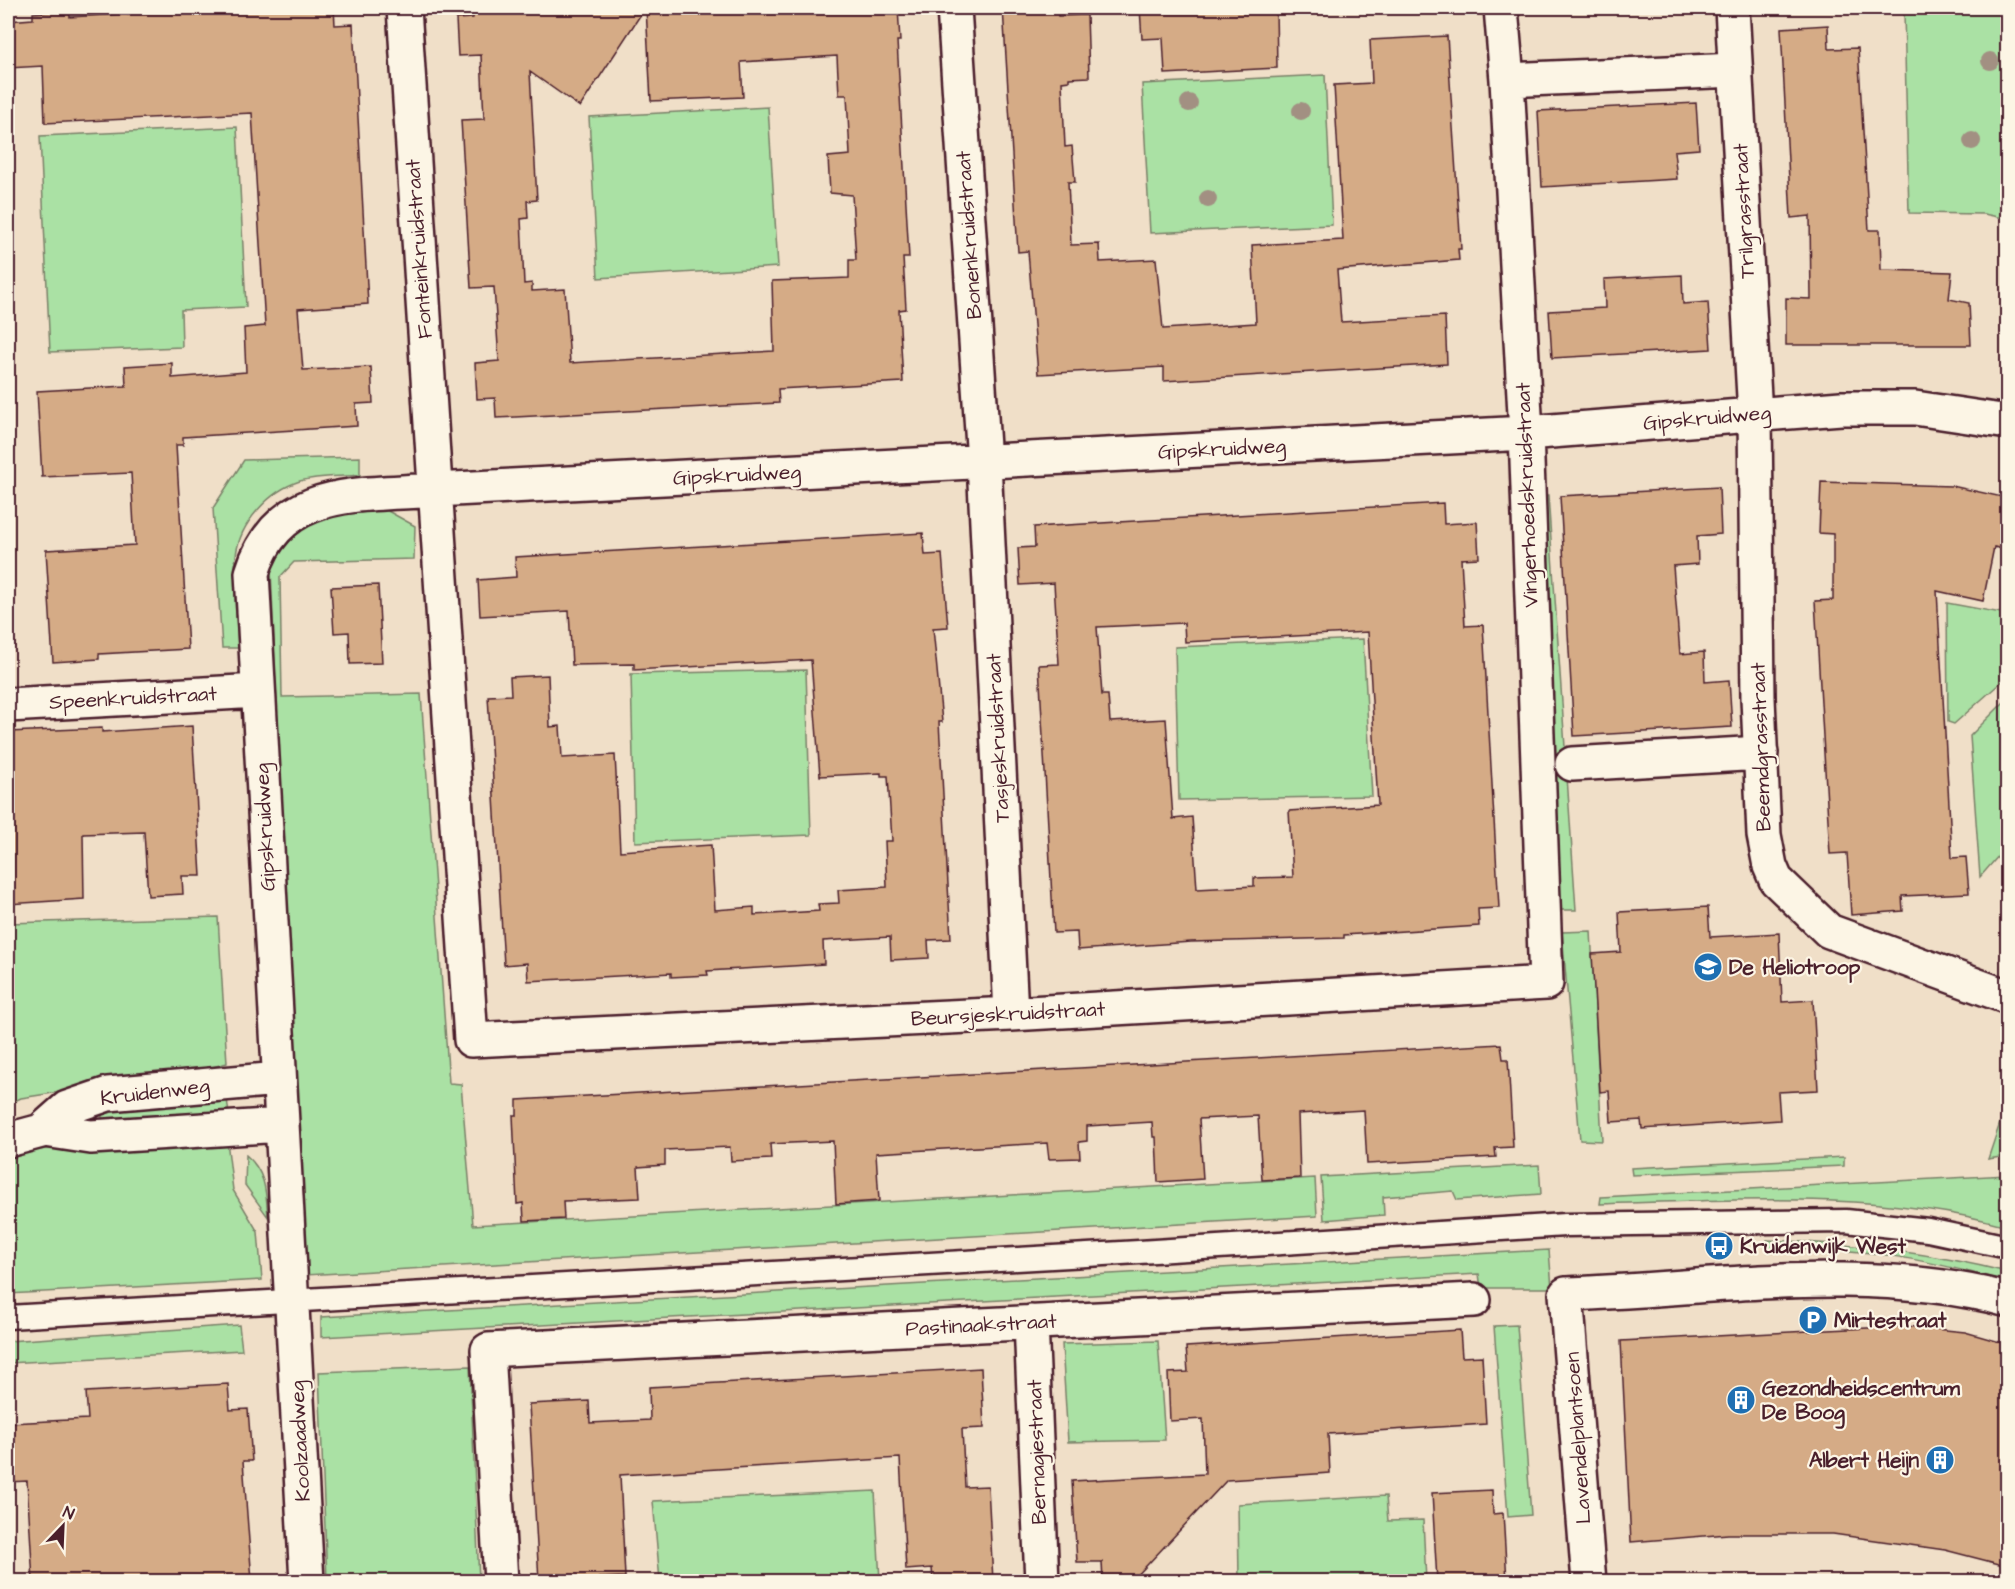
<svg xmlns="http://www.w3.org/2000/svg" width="2015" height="1589" viewBox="0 0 2015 1589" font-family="'Architects Daughter',sans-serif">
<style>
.green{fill:#aae1a4;stroke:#7a8068;stroke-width:1.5}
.building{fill:#d5ab86;stroke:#4a1f2b;stroke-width:1.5;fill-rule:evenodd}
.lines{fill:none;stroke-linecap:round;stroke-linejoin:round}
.lane-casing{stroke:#4a1f2b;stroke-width:27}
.street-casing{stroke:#4a1f2b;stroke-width:38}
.lane{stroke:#fcf5e5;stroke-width:22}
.street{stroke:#fcf5e5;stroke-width:33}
.tree{fill:#a29082}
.labels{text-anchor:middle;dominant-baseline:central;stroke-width:4.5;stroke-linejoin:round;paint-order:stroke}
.street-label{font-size:21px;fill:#4a1f2b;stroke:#fcf5e5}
.poi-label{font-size:21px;font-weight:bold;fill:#4a1f2b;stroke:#fcf5e5;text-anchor:start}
</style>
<rect width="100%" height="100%" fill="#f0dfc8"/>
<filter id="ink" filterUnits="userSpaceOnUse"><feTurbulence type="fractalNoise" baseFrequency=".0167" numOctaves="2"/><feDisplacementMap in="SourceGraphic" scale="12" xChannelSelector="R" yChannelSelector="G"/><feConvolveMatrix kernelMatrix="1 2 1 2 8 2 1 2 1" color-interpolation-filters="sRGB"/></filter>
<g filter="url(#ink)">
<path class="green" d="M 1966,8 L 2007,8 L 2007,219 L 1984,214 L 1909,213 L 1904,13 Z
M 1325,75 L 1332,225 L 1150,233 L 1142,84 Z
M 768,107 L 778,267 L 598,278 L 589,117 Z
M 237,127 L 246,307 L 181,310 L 182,347 L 50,352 L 40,136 Z
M 360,457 L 360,475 C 341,477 318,476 300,481 C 269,491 240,523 236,555 C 232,583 237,620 238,648 L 222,648 L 213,508 L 244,460 Z
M 1537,495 L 1548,495 L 1576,910 L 1560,910 Z
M 386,510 L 415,526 L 414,559 L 294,562 L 280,577 L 282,697 L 421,694 L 449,1083 L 461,1084 L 473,1225 L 1315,1178 L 1317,1216 L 305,1275 L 288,969 L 271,569 C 300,514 329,514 386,510 Z
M 1947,603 L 2007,614 L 2007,677 L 1954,724 L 1948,722 Z
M 1363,639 L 1372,796 L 1179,800 L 1175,647 Z
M 806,670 L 811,835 L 635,842 L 631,674 Z
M 2007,699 L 2007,846 L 1980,877 L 1970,736 Z
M 218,917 L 227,1063 L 202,1070 L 21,1098 L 8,1104 L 8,923 Z
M 1591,931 L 1602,1141 L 1580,1140 L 1562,932 Z
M 227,1098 L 229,1115 L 108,1125 L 102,1117 L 101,1111 Z
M 2007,1102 L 2007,1156 L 1988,1159 Z
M 227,1141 L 233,1190 L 258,1232 L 262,1280 L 8,1294 L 8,1158 L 22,1152 L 70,1146 Z
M 246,1155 C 266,1172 266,1192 268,1217 L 245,1185 Z
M 1844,1157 L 1844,1166 L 1632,1175 L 1631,1168 Z
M 1539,1165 L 1541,1194 L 1457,1200 L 1453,1191 L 1383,1197 L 1384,1215 L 1324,1220 L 1321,1177 Z
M 2007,1175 L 2007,1226 C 1879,1190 1733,1200 1600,1204 L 1601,1197 Z
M 1767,1240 C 1849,1243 1929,1252 2007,1272 L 2007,1282 C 1931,1260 1847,1243 1768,1252 Z
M 1549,1250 L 1552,1288 L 1481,1288 L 1479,1274 L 321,1337 L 321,1317 Z
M 239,1325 L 242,1350 L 8,1363 L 8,1341 Z
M 1517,1325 L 1531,1515 L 1508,1517 L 1494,1326 Z
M 1158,1341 L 1165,1440 L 1068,1442 L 1062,1344 Z
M 470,1366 L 479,1581 L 327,1581 L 319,1372 Z
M 875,1491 L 880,1581 L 660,1581 L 653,1501 Z
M 1386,1496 L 1388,1521 L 1423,1520 L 1426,1581 L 1239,1581 L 1238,1504 Z"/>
<path class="building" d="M 190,8 L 334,8 L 335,25 L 353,24 L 368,304 L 298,309 L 303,370 L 371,367 L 373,403 L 356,404 L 357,426 L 183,437 L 183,445 L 176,445 L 188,649 L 99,654 L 99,659 L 53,662 L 46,550 L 135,545 L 131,473 L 42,477 L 37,391 L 126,386 L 125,366 L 172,363 L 172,378 L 246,372 L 244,328 L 265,326 L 252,113 L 45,123 L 43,66 L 8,68 L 8,21 L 33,19 L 33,13 L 51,12 L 69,10 L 70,17 L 190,10 Z
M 473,8 L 645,8 L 580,107 L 530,72 L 537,200 L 527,201 L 528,218 L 521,219 L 524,284 L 532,283 L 532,291 L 565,289 L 570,363 L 774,351 L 772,281 L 849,278 L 849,260 L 856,260 L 852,195 L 830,193 L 828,157 L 850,155 L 847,95 L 839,95 L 837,56 L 741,62 L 743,97 L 651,101 L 646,8 L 898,8 L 900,41 L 897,41 L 909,258 L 903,258 L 906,309 L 899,310 L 903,382 L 778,389 L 779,403 L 496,418 L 495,398 L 477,399 L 475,363 L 499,361 L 494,287 L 471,288 L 461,120 L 484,119 L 481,55 L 458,56 L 456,19 L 473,18 Z
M 1003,8 L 1057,8 L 1058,16 L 1087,15 L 1089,77 L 1069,78 L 1069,81 L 1062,82 L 1065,147 L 1072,146 L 1075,182 L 1068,182 L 1071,245 L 1099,244 L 1100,262 L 1156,259 L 1163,329 L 1256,323 L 1252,245 L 1343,240 L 1334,85 L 1372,83 L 1370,40 L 1447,36 L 1461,249 L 1458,249 L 1459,260 L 1337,270 L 1341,322 L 1445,316 L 1447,364 L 1164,381 L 1164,367 L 1038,374 L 1028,251 L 1018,252 Z
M 1140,8 L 1276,8 L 1277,68 L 1165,74 L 1163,38 L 1142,39 Z
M 1828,25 L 1829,49 L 1858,48 L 1869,230 L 1880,230 L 1881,270 L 1952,272 L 1949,299 L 1969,303 L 1971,345 L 1786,345 L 1786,298 L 1811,299 L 1810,216 L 1791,218 L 1781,28 Z
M 1696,103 L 1699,149 L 1674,151 L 1677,179 L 1542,187 L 1538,111 Z
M 1682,275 L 1683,304 L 1708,302 L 1711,349 L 1552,358 L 1549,311 L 1605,308 L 1604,279 Z
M 1821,482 L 1952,486 L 2007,498 L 2007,550 L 1994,547 L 1983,601 L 1937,591 L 1952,858 L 1966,857 L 1969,893 L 1902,896 L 1903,911 L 1851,915 L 1847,853 L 1830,854 L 1815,601 L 1833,600 L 1833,534 L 1819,533 Z
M 1719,487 L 1721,534 L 1697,536 L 1698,564 L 1673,566 L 1680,654 L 1704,652 L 1705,682 L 1729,680 L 1732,727 L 1574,736 L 1560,496 Z
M 1443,503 L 1444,524 L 1477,522 L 1479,558 L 1461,559 L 1465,626 L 1483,625 L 1499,908 L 1478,909 L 1479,926 L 1344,935 L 1344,938 L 1191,942 L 1078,950 L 1077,932 L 1054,933 L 1039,665 L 1059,664 L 1054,583 L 1020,585 L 1018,548 L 1035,547 L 1034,527 ZM 1184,623 L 1185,642 L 1368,632 L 1378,805 L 1289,811 L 1293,877 L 1254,878 L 1254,886 L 1197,889 L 1192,817 L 1173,819 L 1166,719 L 1110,722 L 1108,695 L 1102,695 L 1097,627 Z
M 923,533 L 925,555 L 942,554 L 945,591 L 948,627 L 933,628 L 942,722 L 939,722 L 951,939 L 928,940 L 929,958 L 891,960 L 890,937 L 823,941 L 824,964 L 707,971 L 708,975 L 671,977 L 671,973 L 528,981 L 527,963 L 504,965 L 488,696 L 511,695 L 510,677 L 548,675 L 550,727 L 560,726 L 562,758 L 615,755 L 620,851 L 711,845 L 715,910 L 754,907 L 754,915 L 819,911 L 818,904 L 839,903 L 838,890 L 887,887 L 885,841 L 892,841 L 888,776 L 881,776 L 881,773 L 820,776 L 811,660 L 634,670 L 634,664 L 572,665 L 569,611 L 480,616 L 478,580 L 516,577 L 515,557 Z
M 378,585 L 382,663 L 350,664 L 349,632 L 334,633 L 331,587 Z
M 192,726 L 201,876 L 182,876 L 183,894 L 148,896 L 144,832 L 83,834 L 84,899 L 8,904 L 8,732 L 102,728 L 102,732 Z
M 1708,907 L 1710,937 L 1779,933 L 1782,1002 L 1813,1000 L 1818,1090 L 1778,1092 L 1780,1120 L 1642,1129 L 1641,1120 L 1611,1122 L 1609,1091 L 1600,1092 L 1592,954 L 1621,952 L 1619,912 Z
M 1501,1044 L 1503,1059 L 1508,1059 L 1513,1147 L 1495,1148 L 1496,1157 L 1367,1164 L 1364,1110 L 1330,1112 L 1298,1114 L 1300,1178 L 1262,1180 L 1258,1116 L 1199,1119 L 1203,1179 L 1158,1182 L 1156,1137 L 1153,1137 L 1152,1122 L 1087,1126 L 1087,1141 L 1079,1142 L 1080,1158 L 1049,1159 L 1047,1143 L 876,1153 L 879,1201 L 836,1204 L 833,1141 L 770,1144 L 771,1159 L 731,1161 L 730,1147 L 665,1150 L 665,1165 L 638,1167 L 640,1198 L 563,1201 L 564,1219 L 524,1221 L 523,1203 L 517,1204 L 513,1115 L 517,1115 L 517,1100 Z
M 1906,1326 L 1965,1332 L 2007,1344 L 2007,1566 L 1945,1550 L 1833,1534 L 1728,1534 L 1631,1542 L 1621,1341 Z
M 1460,1330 L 1462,1357 L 1482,1356 L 1486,1424 L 1328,1434 L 1330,1473 L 1227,1480 L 1132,1581 L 1103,1581 L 1102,1562 L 1077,1562 L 1072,1481 L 1205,1474 L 1203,1419 L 1170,1421 L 1168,1373 L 1188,1372 L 1186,1347 Z
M 981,1368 L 984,1428 L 962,1429 L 965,1487 L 988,1486 L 993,1581 L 933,1581 L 932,1568 L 906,1570 L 900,1458 L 620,1475 L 625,1577 L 599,1578 L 599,1581 L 539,1581 L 529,1404 L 589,1401 L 590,1423 L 650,1420 L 649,1387 Z
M 228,1384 L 230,1410 L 248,1409 L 252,1461 L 243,1461 L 252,1581 L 33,1581 L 27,1481 L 8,1482 L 10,1423 L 88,1419 L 86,1392 Z
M 1492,1490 L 1493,1514 L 1503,1513 L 1507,1581 L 1437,1581 L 1432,1493 Z"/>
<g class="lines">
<g class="lane-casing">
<path id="lane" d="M 8,1317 L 1139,1252 L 1565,1225 L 1846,1221 L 1928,1230 L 2008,1247"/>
</g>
<g class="street-casing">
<path id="street" d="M 404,8 L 471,1040 L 1011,1014 L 1546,983 L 1526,433 L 1507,80 L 1501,8
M 954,8 L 984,462 L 1011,1014
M 1732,8 L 1755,415 L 1758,698 L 1764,835 L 1770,866 L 1776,880 L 1829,931 L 2008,997
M 1507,80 L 1736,70
M 8,705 L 258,691
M 1572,764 L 1761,753
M 41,1131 L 67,1108 L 108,1094 L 279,1079
M 8,1140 L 45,1130 L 91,1137 L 282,1125
M 1031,1322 L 1042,1582
M 307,1582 L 252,573 C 279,485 360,496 435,490 L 1526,433 L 1841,408 L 1915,408 L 2008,422
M 501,1582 L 488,1350 L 1474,1300
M 1589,1582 L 1566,1294 C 1712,1289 1865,1262 2008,1300"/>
</g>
<use href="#lane" class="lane"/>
<use href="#street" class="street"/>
</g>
<g class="tree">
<circle cx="1990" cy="61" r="9"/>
<circle cx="1189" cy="103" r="9"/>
<circle cx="1301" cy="111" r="9"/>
<circle cx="1972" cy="141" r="9"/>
<circle cx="1208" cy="199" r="9"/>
</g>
</g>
<defs>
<g id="school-disc" transform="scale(1.5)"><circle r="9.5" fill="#1f6fb2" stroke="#fcf5e5"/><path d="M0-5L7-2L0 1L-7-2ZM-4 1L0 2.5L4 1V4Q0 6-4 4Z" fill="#fff"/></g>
<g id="bus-disc" transform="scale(1.5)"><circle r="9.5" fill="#1f6fb2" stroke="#fcf5e5"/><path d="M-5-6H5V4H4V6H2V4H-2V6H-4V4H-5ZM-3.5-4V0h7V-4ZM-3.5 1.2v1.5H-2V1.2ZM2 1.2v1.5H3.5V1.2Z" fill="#fff"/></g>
<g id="parking-disc" transform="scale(1.5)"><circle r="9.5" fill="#1f6fb2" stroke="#fcf5e5"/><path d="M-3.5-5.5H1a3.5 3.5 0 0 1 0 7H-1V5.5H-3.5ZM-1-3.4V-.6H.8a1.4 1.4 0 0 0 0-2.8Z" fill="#fff"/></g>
<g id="building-disc" transform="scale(1.5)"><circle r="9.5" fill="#1f6fb2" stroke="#fcf5e5"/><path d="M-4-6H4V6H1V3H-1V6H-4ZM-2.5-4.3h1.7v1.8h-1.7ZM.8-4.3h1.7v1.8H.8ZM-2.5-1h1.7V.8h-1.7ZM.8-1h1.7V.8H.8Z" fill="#fff"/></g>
</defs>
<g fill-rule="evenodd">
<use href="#school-disc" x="1708" y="967"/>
<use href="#bus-disc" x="1719" y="1246"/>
<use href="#parking-disc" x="1813" y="1320"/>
<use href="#building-disc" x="1741" y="1400"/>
<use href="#building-disc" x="1940" y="1460"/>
</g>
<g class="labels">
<g class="street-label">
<text transform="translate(1744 211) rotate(-93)">Trilgrasstraat</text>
<text transform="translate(969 235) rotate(-94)">Bonenkruidstraat</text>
<text transform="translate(419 249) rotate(-94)">Fonteinkruidstraat</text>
<text transform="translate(1707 418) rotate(-5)">Gipskruidweg</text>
<text transform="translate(1222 449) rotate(-3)">Gipskruidweg</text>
<text transform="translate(737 475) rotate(-3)">Gipskruidweg</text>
<text transform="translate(1527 495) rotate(-92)">Vingerhoedskruidstraat</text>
<text transform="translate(133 698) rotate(-3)">Speenkruidstraat</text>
<text transform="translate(998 738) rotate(-93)">Tasjeskruidstraat</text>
<text transform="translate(1761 747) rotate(-92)">Beemdgrasstraat</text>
<text transform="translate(265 827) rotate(-93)">Gipskruidweg</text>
<text transform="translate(1008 1014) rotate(-3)">Beursjeskruidstraat</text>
<text transform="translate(155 1092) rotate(-7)">Kruidenweg</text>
<text transform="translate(981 1325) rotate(-3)">Pastinaakstraat</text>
<text transform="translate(1578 1438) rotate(-94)">Lavendelplantsoen</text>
<text transform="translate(300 1441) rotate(-93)">Koolzaadweg</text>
<text transform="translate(1037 1452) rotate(-92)">Bernagiestraat</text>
</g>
<g class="poi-label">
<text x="1729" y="967">De Heliotroop</text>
<text x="1740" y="1246">Kruidenwijk West</text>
<text x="1834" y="1320">Mirtestraat</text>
<text x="1762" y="1388">Gezondheidscentrum<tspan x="1762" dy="24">De Boog</tspan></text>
<text x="1919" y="1460" text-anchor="end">Albert Heijn</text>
</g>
</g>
<rect width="2015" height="1589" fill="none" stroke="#fcf5e5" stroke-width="30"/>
<rect x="15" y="15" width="1985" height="1559" fill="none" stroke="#4a1f2b" stroke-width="2" filter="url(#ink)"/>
<g transform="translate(63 1526) rotate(23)" stroke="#fcf5e5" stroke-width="4.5" paint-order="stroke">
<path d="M0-4.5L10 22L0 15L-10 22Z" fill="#4a1f2b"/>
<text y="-9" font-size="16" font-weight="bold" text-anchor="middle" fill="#4a1f2b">N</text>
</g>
</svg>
